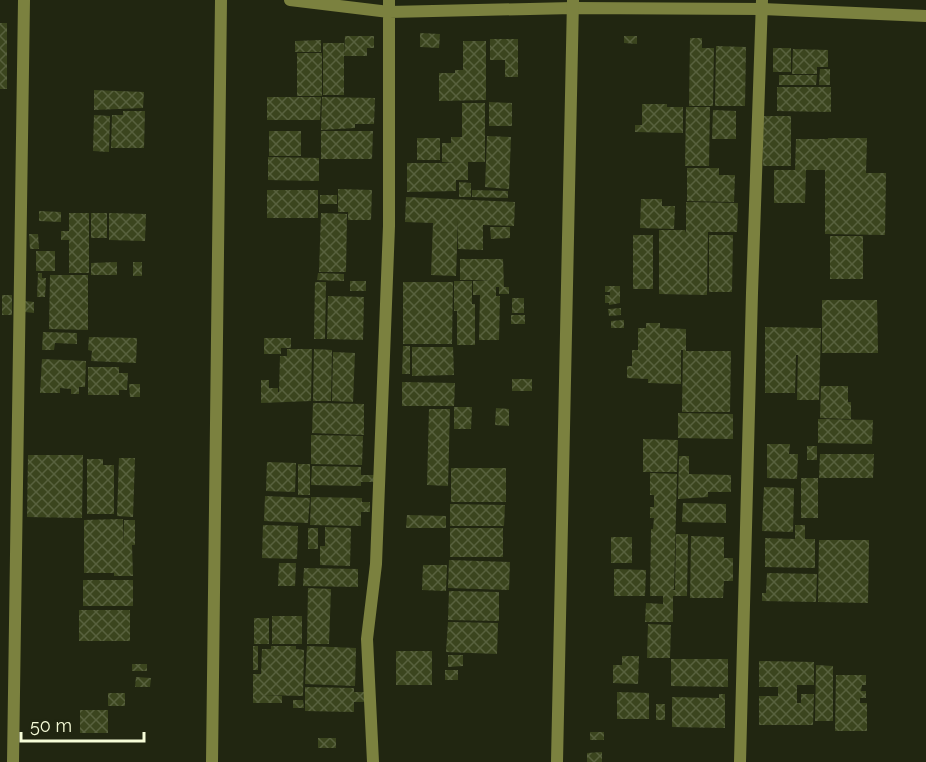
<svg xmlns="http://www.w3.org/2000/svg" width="926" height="762" viewBox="0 0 926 762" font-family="Raleway,sans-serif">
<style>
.building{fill:url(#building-cross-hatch)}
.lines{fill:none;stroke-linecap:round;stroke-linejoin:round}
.minor{stroke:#7b813f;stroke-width:12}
.tertiary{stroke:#7b813f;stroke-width:12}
</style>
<defs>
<pattern id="building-cross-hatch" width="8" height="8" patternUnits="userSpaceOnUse" patternTransform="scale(1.5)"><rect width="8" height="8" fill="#3b451e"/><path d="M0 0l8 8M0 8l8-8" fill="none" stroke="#58613e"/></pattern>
</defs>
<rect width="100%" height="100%" fill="#212611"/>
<path class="building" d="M 0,23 L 7,23 L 7,89 L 0,89 Z
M 420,33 L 440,34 L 439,48 L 420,47 Z
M 345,36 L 374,36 L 374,48 L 367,48 L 367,56 L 344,56 Z
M 624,36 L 637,36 L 637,44 L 624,43 Z
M 690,38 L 702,38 L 702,48 L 714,48 L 713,106 L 689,106 Z
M 490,39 L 518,39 L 518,77 L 505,77 L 505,60 L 490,60 Z
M 321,40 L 321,52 L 295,52 L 295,41 Z
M 463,41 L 486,41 L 486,100 L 439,101 L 439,73 L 455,73 L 455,70 L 463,70 Z
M 323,43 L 344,43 L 344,95 L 323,95 Z
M 716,46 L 746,47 L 745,106 L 715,106 Z
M 773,48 L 791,48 L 791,72 L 773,72 Z
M 793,49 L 828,50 L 828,67 L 817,67 L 817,74 L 792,74 Z
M 297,53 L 322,53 L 322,96 L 297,96 Z
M 820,69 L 830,69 L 830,85 L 819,85 Z
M 779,75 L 817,75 L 816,85 L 779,85 Z
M 777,87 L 831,87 L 831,112 L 777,111 Z
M 94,90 L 144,92 L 143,108 L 94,110 Z
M 267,97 L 321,97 L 320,120 L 267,120 Z
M 322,97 L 375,98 L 374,124 L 355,124 L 355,128 L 321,130 Z
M 489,102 L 512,103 L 512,126 L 489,126 Z
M 462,103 L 485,103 L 485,162 L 468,162 L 468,180 L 456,180 L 456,191 L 407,192 L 407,163 L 455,163 L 442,162 L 442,143 L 451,143 L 451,137 L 462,137 Z
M 642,104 L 667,104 L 667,107 L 683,107 L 683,133 L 635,132 L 635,125 L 642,125 Z
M 686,107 L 710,107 L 709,166 L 685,166 Z
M 713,110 L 736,111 L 736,139 L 712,139 Z
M 123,111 L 145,111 L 144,148 L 111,148 L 112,115 L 123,115 Z
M 94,115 L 110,116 L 109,152 L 93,151 Z
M 763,116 L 791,116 L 791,166 L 763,166 Z
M 269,131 L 301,131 L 301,156 L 269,156 Z
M 321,131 L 373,131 L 372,159 L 321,159 Z
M 487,136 L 511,137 L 509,189 L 485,187 Z
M 417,138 L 440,138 L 440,160 L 417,160 Z
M 828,138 L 867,138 L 866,173 L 886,173 L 885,235 L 825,234 L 825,170 L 806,170 L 805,203 L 774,203 L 774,170 L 795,170 L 796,139 L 828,139 Z
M 268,157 L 319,158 L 319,181 L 268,180 Z
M 687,168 L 719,168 L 719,175 L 735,175 L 734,202 L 687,201 Z
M 459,182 L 471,183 L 471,197 L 459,197 Z
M 338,189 L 372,190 L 371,220 L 348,220 L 348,212 L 338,212 Z
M 267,190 L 318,190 L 318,218 L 267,218 Z
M 472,190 L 508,191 L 508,198 L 472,197 Z
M 320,195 L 337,195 L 337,204 L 320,204 Z
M 406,197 L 515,202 L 514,226 L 483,225 L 483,250 L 458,249 L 458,220 L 456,276 L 431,275 L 433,223 L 405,222 Z
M 641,199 L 662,199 L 662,206 L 675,206 L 674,229 L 640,228 Z
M 686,202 L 738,203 L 737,232 L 708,232 L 707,295 L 659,294 L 659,230 L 685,230 L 686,233 Z
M 39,211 L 61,212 L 61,222 L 39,221 Z
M 69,213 L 89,213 L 89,273 L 69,273 L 69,240 L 61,240 L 61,231 L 69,231 Z
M 91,213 L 107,213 L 107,238 L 91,238 Z
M 109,213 L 146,214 L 145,241 L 109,240 Z
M 321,213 L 347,214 L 346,272 L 319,272 Z
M 490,227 L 510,227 L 510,238 L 491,239 Z
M 29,234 L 38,234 L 39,249 L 30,249 Z
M 633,235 L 653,235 L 653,289 L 633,289 Z
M 709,235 L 733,235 L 732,292 L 709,292 Z
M 830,236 L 863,236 L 863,279 L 830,279 Z
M 36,251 L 55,251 L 55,271 L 36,271 Z
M 460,259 L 503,259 L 504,287 L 509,287 L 509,294 L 499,294 L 499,287 L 496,287 L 496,296 L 500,296 L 499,340 L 479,340 L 480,295 L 473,295 L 473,281 L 490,280 L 460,280 Z
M 117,262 L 117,275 L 91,275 L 91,263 Z
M 133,262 L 142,262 L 142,276 L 133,276 Z
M 38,273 L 42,273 L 42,278 L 46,278 L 45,297 L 37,297 Z
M 318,273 L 344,274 L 344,281 L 317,280 Z
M 50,275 L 88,275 L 88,330 L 49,329 Z
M 350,281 L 366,281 L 366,291 L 350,291 Z
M 454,281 L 472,281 L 472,304 L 475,304 L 475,345 L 457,345 L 457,311 L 454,311 Z
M 315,282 L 326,282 L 325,339 L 314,339 Z
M 403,282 L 453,282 L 452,344 L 403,344 Z
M 605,286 L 620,286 L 620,303 L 609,305 L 609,303 L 605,303 L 605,295 L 610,295 L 610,292 L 605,292 Z
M 2,295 L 12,295 L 12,315 L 2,315 Z
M 328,296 L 364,297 L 363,340 L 327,339 Z
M 512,298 L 524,298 L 524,313 L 512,313 Z
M 822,300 L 877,300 L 878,353 L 822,353 Z
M 25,301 L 34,302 L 34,313 L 25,312 Z
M 621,308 L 621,315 L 609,316 L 608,309 Z
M 511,315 L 525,315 L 525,324 L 511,324 Z
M 624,320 L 624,328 L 611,328 L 611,321 Z
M 646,323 L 660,323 L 660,328 L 686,329 L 686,351 L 731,351 L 730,412 L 682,412 L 683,350 L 681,350 L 681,384 L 648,383 L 648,379 L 627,378 L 627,366 L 632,366 L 632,350 L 638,350 L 638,328 L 646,328 Z
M 765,327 L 821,328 L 819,400 L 797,400 L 798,355 L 796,355 L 795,393 L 765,393 Z
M 43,332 L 77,333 L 77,344 L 55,343 L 54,350 L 42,350 Z
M 89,337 L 137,338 L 136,363 L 91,361 L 92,351 L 88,350 Z
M 264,338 L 291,338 L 291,348 L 281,348 L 281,354 L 264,354 Z
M 403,346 L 410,346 L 410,374 L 402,374 Z
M 412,347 L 453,347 L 454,375 L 412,376 Z
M 287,349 L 312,349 L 311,401 L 261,403 L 261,380 L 269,380 L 269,388 L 278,388 L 278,392 L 279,392 L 280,356 L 287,356 Z
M 314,349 L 332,350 L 331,401 L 313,401 Z
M 333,352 L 355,353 L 353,402 L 332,401 Z
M 42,359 L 86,361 L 85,387 L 79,387 L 79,394 L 71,394 L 71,389 L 60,388 L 60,393 L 40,393 Z
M 88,367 L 119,367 L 119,373 L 128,373 L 127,390 L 119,390 L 119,395 L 88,395 Z
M 512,379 L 532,379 L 532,391 L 512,391 Z
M 402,382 L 455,383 L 454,406 L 402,406 Z
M 129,384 L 140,384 L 140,397 L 130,397 Z
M 821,386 L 848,386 L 848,402 L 851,402 L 851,419 L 820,418 Z
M 313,403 L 364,404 L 364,435 L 312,433 Z
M 454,407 L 472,407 L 471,429 L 454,429 Z
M 496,408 L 509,409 L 509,426 L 495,425 Z
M 429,409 L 450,409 L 448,486 L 427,485 Z
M 678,413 L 733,414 L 733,439 L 678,438 Z
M 818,419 L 873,420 L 872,444 L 818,443 Z
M 311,435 L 363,436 L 362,465 L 311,464 Z
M 643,439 L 678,440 L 677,472 L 643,472 Z
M 767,444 L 790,444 L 789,454 L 798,454 L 797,479 L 767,478 Z
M 807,446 L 817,446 L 817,460 L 807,460 Z
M 820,454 L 874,454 L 873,478 L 819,478 Z
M 28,455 L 83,455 L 82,518 L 27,517 Z
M 679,456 L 689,456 L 689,474 L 731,475 L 731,492 L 708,492 L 708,497 L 678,499 Z
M 119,458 L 135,458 L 133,517 L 117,516 Z
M 87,459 L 103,459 L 103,465 L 114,465 L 114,514 L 87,514 Z
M 267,462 L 296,463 L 295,492 L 266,491 Z
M 298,464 L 310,464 L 310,495 L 298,495 Z
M 312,466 L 361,467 L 361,475 L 376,475 L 376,482 L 361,482 L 361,486 L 311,485 Z
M 451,468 L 506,468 L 506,502 L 451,502 Z
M 650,473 L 677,474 L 674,589 L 672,590 L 675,590 L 676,534 L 688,534 L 687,596 L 673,596 L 673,622 L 645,622 L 646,603 L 663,604 L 663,596 L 650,596 L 651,529 L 653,529 L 654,518 L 650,518 L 650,507 L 654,507 L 654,495 L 650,495 Z
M 801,478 L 818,478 L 818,518 L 801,518 Z
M 764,487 L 794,488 L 793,532 L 762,531 Z
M 265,496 L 310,498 L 308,523 L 264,521 Z
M 311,497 L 362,498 L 362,502 L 370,502 L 370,512 L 361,512 L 361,526 L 310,525 Z
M 683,503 L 726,504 L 726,523 L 682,522 Z
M 450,504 L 505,505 L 504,526 L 450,526 Z
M 407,515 L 446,516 L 446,528 L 406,528 Z
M 123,519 L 123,547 L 124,520 L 135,520 L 135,545 L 132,545 L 133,576 L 114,576 L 114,573 L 84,573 L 84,520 Z
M 263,525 L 298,526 L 297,559 L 262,558 Z
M 795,525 L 805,525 L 805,539 L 815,539 L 815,568 L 765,567 L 765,538 L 795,539 Z
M 325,527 L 351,528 L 350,566 L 320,565 L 320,546 L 325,546 Z
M 308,528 L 318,528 L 318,549 L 308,549 Z
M 450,528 L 503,528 L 503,557 L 450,557 Z
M 691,536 L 724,537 L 724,558 L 733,558 L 733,581 L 724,581 L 723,598 L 690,598 Z
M 611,537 L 632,537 L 632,563 L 611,563 Z
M 819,540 L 869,540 L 868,603 L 818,602 Z
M 449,560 L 510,562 L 509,590 L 448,588 Z
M 279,563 L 296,563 L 295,586 L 278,586 Z
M 423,565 L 447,565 L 446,591 L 422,590 Z
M 304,568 L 358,569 L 358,587 L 303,586 Z
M 614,569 L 646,570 L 645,596 L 614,596 Z
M 767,573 L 817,574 L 816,602 L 762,601 L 762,593 L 766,593 Z
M 83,580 L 133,580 L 133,606 L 83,606 Z
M 308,588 L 331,589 L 329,644 L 307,644 Z
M 449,591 L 499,592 L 499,621 L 448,620 Z
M 79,610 L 130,610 L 130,641 L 79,641 Z
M 272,616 L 302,616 L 302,644 L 272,644 Z
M 254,618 L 269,618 L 269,644 L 254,644 Z
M 448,622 L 498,623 L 497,654 L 446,652 Z
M 648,624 L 671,625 L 670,658 L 647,658 Z
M 253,646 L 258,646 L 258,670 L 253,670 Z
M 271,646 L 296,646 L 296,649 L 304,650 L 303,696 L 260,695 L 282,696 L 282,703 L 253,703 L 253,674 L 261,674 L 262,649 L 271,649 Z
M 307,646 L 356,648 L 355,686 L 305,684 Z
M 396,651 L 432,651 L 432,685 L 396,685 Z
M 448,655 L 463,655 L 463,666 L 448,667 Z
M 622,656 L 639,656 L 638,684 L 613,683 L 613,665 L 622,665 Z
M 671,659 L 728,659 L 728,687 L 671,686 Z
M 759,661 L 814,662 L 814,685 L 797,685 L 797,703 L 801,703 L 801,694 L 814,694 L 813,725 L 759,725 L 759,696 L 778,696 L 778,687 L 759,687 Z
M 132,664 L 147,664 L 147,671 L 132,671 Z
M 816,665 L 833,666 L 833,721 L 815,721 Z
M 445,670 L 458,670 L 458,680 L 445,680 Z
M 836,675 L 866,675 L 866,685 L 862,685 L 861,691 L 866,691 L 866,698 L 860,698 L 860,703 L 867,703 L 867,731 L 835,731 Z
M 136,677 L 151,678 L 150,687 L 135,687 Z
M 305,687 L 354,688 L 354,692 L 365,692 L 365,702 L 354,702 L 354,712 L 305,711 Z
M 617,692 L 649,693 L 649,719 L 617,719 Z
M 108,693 L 125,693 L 125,706 L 108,706 Z
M 719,694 L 725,694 L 725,728 L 672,727 L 672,697 L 719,698 Z
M 293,700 L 303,700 L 304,708 L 293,708 Z
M 656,704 L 665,704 L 665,720 L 656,720 Z
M 80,710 L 108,710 L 108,733 L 80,733 Z
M 590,732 L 604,732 L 604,740 L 590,740 Z
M 318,738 L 336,738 L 336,748 L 318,748 Z
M 602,752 L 602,762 L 587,762 L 587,753 Z"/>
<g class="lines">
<path class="minor" d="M 290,0 L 389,12 L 573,8 L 762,9 L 926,16
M 13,762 L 24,0
M 212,762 L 221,0
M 373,762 L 367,639 L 376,564 L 389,226 L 389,0
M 740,762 L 752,293 L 762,0"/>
<path class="tertiary" d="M 557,762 L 573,0"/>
</g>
<path d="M21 732v9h123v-9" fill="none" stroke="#f6fcd8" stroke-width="3"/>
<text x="30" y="732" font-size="18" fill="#f6fcd8" stroke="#212611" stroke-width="4.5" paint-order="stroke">50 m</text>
</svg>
